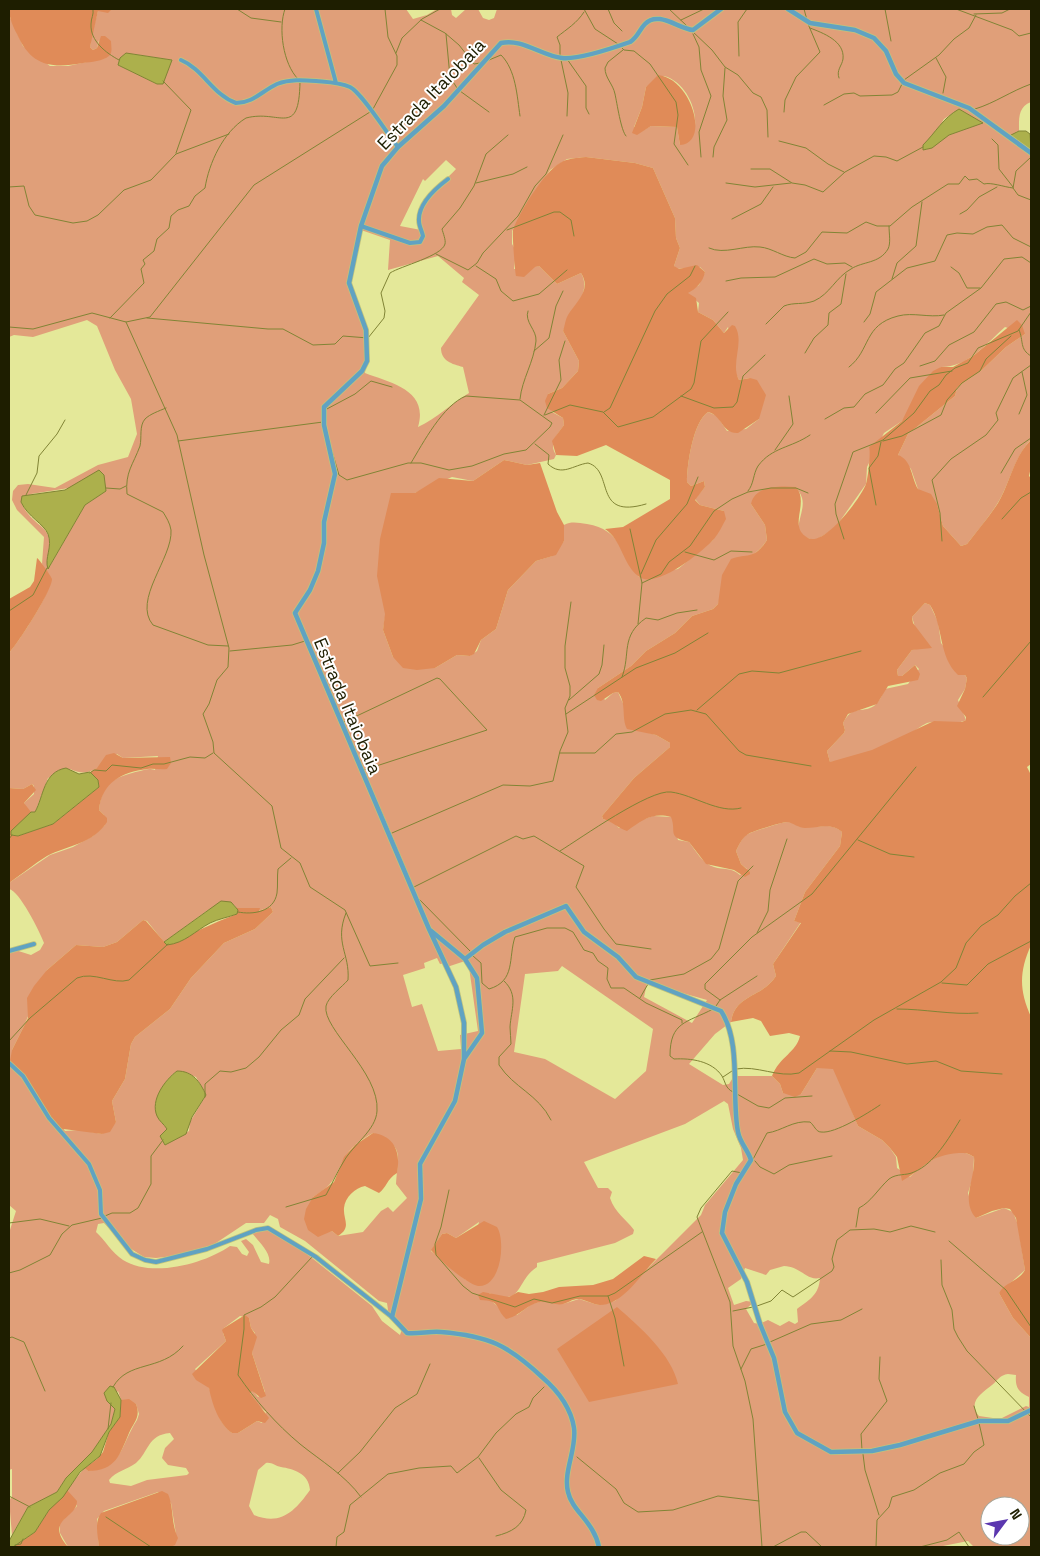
<svg xmlns="http://www.w3.org/2000/svg" width="1040" height="1556" viewBox="0 0 1040 1556" font-family="'Space Grotesk',sans-serif">
<style>
.green{fill:#e09f79;fill-rule:evenodd}
.forest{fill:#e08b58;fill-rule:evenodd}
.water{fill:#acb04c;stroke:#818435}
.lines{fill:none;stroke-linecap:round;stroke-linejoin:round}
.stream{stroke:#818435;stroke-width:1}
.minor-casing{stroke:#c0c47d;stroke-width:5.5}
.tertiary-casing{stroke:#c0c47d;stroke-width:6}
.minor{stroke:#60a2c2;stroke-width:4}
.tertiary{stroke:#60a2c2;stroke-width:4.5}
.labels{text-anchor:middle;dominant-baseline:central;stroke-width:4;stroke-linejoin:round;paint-order:stroke}
.street-label{font-size:18px;fill:#1e1e00;stroke:#fff}
</style>
<rect width="100%" height="100%" fill="#e4e899"/>
<path class="green" d="M 112,9 L 406,9 L 413,19 L 427,15 L 437,9 L 451,9 L 452,15 L 456,18 L 466,9 L 478,9 L 483,18 L 489,20 L 494,18 L 497,9 L 1031,9 L 1031,102 C 1018,107 1019,118 1019,131 L 1016,132 L 1031,152 L 1031,440 C 1016,454 1010,481 1000,499 C 991,515 978,530 967,544 L 961,546 L 943,526 L 937,505 L 918,489 L 911,469 L 898,455 L 908,434 L 955,396 L 957,388 L 963,383 L 982,370 L 1006,347 L 1025,334 L 1005,327 C 986,344 968,367 941,367 L 902,421 L 884,433 L 867,467 L 866,484 L 835,528 L 816,540 C 784,536 807,515 802,498 C 801,494 798,490 796,487 L 780,487 L 751,504 L 765,525 L 767,540 C 759,552 750,559 735,558 L 718,604 L 713,609 L 692,616 L 675,633 L 646,651 L 631,666 L 598,688 L 605,700 L 613,693 L 618,692 L 625,708 L 624,716 L 639,730 L 656,735 L 670,743 L 670,747 L 634,778 L 602,816 L 603,819 L 614,823 L 619,828 L 653,816 L 672,817 L 678,840 L 689,842 C 696,851 702,863 714,867 C 724,870 731,867 740,875 L 747,869 L 741,864 L 736,851 C 739,845 742,838 746,835 C 749,833 782,822 787,822 C 794,822 802,827 809,827 C 821,827 832,823 842,832 L 840,846 L 805,892 L 794,921 L 801,922 L 773,964 L 776,976 C 762,998 735,994 731,1022 L 715,1034 L 689,1064 L 723,1085 L 729,1084 L 734,1076 L 772,1076 L 780,1084 L 783,1093 L 801,1094 L 817,1068 L 834,1068 L 858,1126 L 882,1140 L 890,1148 L 896,1157 L 897,1168 L 910,1177 C 926,1162 953,1143 974,1157 L 973,1177 L 968,1193 L 976,1218 L 1004,1208 L 1013,1212 L 1018,1225 L 1025,1270 L 999,1293 L 1013,1318 L 1031,1338 L 1031,1547 L 974,1547 L 968,1541 L 938,1547 L 148,1547 L 159,1547 L 176,1534 L 171,1503 L 158,1492 L 104,1511 L 97,1519 L 99,1547 L 68,1547 L 60,1533 L 60,1523 L 77,1506 L 67,1490 L 85,1467 L 88,1471 C 126,1463 119,1448 137,1420 L 139,1414 L 136,1404 L 121,1400 L 118,1391 L 109,1403 L 115,1409 L 111,1424 L 92,1452 L 66,1478 L 57,1492 L 28,1507 L 12,1535 L 9,1500 L 12,1497 L 12,1469 L 9,1470 L 9,1233 L 16,1211 L 9,1205 L 9,948 L 31,955 L 40,950 L 44,943 C 40,932 19,890 9,889 L 9,883 L 50,855 L 73,847 L 93,836 L 105,825 L 104,815 L 99,810 C 102,782 115,777 140,771 C 147,769 149,768 155,770 L 158,756 L 123,758 L 117,754 C 101,765 90,779 70,769 L 48,778 L 35,813 L 28,812 L 24,803 L 34,794 L 34,786 L 32,784 L 23,789 L 9,788 L 9,653 C 18,643 51,593 50,581 C 50,573 45,571 42,564 L 44,537 L 17,510 L 12,500 L 13,491 L 18,485 L 28,484 L 55,488 L 98,465 L 128,457 L 137,434 L 131,399 L 115,370 L 97,326 L 87,320 L 33,337 L 14,335 L 9,337 L 9,15 L 23,46 L 50,66 L 68,66 L 105,58 L 99,40 L 97,48 L 93,50 L 90,47 C 91,35 95,23 98,11 ZM 133,54 L 172,60 L 157,84 L 118,65 ZM 664,76 C 684,81 697,107 695,126 L 680,145 L 677,127 L 651,126 L 642,131 L 634,127 L 642,107 L 646,87 ZM 959,109 L 982,123 L 949,135 L 926,150 L 927,142 L 932,139 L 944,119 ZM 586,157 L 635,163 L 653,168 L 675,218 L 676,238 L 680,248 L 674,266 L 676,269 L 700,267 L 705,272 L 699,285 L 687,293 L 699,303 L 698,312 L 713,320 L 724,333 L 728,327 L 736,361 L 735,372 L 739,380 L 750,378 L 759,419 L 746,429 L 727,431 L 717,416 L 708,412 C 693,422 687,465 687,482 L 691,486 L 704,481 L 705,487 L 695,499 L 700,505 L 724,511 L 713,540 L 678,569 L 639,577 C 619,553 622,530 587,524 C 578,523 572,521 564,525 L 564,541 L 552,556 L 536,561 L 508,590 L 496,629 L 481,640 L 477,651 L 470,656 L 457,655 L 435,668 L 393,657 L 383,630 L 405,494 L 415,493 L 452,477 L 473,481 L 504,460 L 527,465 L 554,459 L 556,455 C 548,443 558,434 564,425 L 563,418 L 552,412 L 548,394 L 562,388 L 578,371 L 579,361 L 563,331 C 572,314 592,291 581,273 L 557,284 L 539,266 L 514,269 L 516,251 L 512,244 L 512,231 L 550,170 L 567,159 ZM 446,160 L 456,169 C 438,189 414,200 421,230 L 400,226 L 423,179 L 425,181 ZM 361,230 L 390,240 L 388,270 L 438,256 L 464,278 L 462,282 L 479,295 L 441,348 C 441,361 452,364 463,367 L 469,393 C 451,404 437,418 418,427 C 429,390 391,383 365,373 L 369,333 L 349,287 ZM 69,488 L 106,491 L 85,505 L 50,566 L 47,563 C 58,521 34,532 21,502 L 31,494 ZM 234,905 L 236,908 L 258,911 L 271,907 L 273,912 L 255,929 L 224,943 L 191,978 L 170,1009 L 135,1037 L 131,1044 L 125,1079 L 112,1101 L 116,1122 L 102,1134 L 80,1130 L 65,1131 L 12,1050 L 24,1026 L 47,970 L 76,945 L 103,947 L 117,942 L 143,920 L 147,921 L 164,942 L 208,910 ZM 437,958 L 440,964 L 445,963 L 447,967 L 468,960 L 478,1031 L 460,1035 L 461,1049 L 438,1051 L 422,1004 L 412,1007 L 403,975 L 425,968 L 424,963 ZM 562,966 L 653,1029 L 646,1071 L 615,1099 L 545,1059 L 514,1052 L 525,974 L 558,971 ZM 647,983 L 707,1000 L 692,1023 L 644,997 ZM 177,1071 L 196,1077 L 206,1095 L 190,1122 L 189,1131 L 165,1145 L 161,1136 L 167,1129 C 164,1123 158,1118 156,1112 C 153,1097 166,1079 177,1071 ZM 724,1101 L 728,1104 L 733,1129 L 741,1148 L 743,1160 L 705,1205 L 701,1215 L 615,1301 L 598,1305 L 579,1299 L 563,1304 L 543,1301 L 532,1304 L 517,1315 L 501,1309 L 489,1299 L 489,1293 C 523,1308 516,1280 537,1267 L 537,1263 L 615,1243 L 633,1234 L 634,1230 C 626,1219 615,1213 610,1198 L 612,1192 L 608,1188 L 598,1188 L 584,1162 L 685,1124 ZM 373,1133 C 405,1147 398,1153 396,1184 L 407,1198 L 393,1212 L 388,1207 L 381,1211 L 363,1232 L 338,1236 L 332,1231 L 326,1232 L 313,1197 C 335,1183 332,1181 344,1159 C 350,1147 362,1139 373,1133 ZM 270,1215 L 278,1219 L 280,1227 L 305,1241 L 379,1301 L 387,1303 L 389,1317 L 402,1329 L 400,1335 L 382,1321 L 372,1306 L 292,1242 L 267,1229 L 254,1231 L 252,1233 C 258,1241 272,1253 269,1264 L 261,1262 L 253,1245 L 246,1239 L 241,1241 L 249,1252 L 247,1256 L 242,1254 L 237,1247 L 230,1246 C 204,1264 152,1278 123,1260 C 112,1253 105,1240 96,1232 L 98,1224 L 104,1223 L 128,1247 L 144,1257 L 156,1258 L 174,1256 L 213,1245 L 246,1223 L 264,1223 ZM 479,1222 L 466,1280 L 431,1251 L 442,1234 L 447,1233 L 456,1238 ZM 784,1266 C 802,1267 806,1281 820,1278 C 819,1295 809,1300 797,1309 L 798,1322 L 795,1324 L 789,1321 L 780,1326 L 768,1320 L 759,1324 L 754,1323 L 746,1309 L 754,1302 L 746,1301 L 734,1305 L 728,1288 L 741,1279 L 745,1268 L 766,1275 L 770,1270 ZM 240,1316 L 249,1318 L 251,1328 L 255,1333 L 252,1353 L 265,1392 L 258,1397 L 252,1390 L 250,1393 L 259,1406 L 266,1412 L 262,1423 L 257,1421 L 238,1433 L 232,1433 C 217,1422 216,1404 209,1388 C 207,1382 199,1376 195,1369 L 226,1341 L 223,1333 L 224,1328 ZM 1008,1374 L 1016,1375 C 1015,1387 1018,1392 1029,1397 L 1029,1407 L 1026,1406 L 1000,1419 L 979,1416 C 967,1402 982,1393 992,1385 C 998,1380 1000,1375 1008,1374 ZM 170,1433 L 174,1439 L 165,1448 L 162,1458 L 168,1465 L 186,1468 L 189,1473 L 187,1475 L 147,1480 L 131,1486 L 110,1483 L 109,1480 C 116,1471 127,1470 136,1463 C 149,1452 147,1435 170,1433 ZM 266,1463 C 272,1462 275,1466 281,1467 C 293,1469 309,1473 310,1490 C 295,1511 281,1526 254,1515 L 249,1506 L 258,1470 ZM 990,1506 L 1020,1506 L 1020,1536 L 990,1536 Z
M 925,603 L 930,605 L 938,622 L 941,643 L 967,678 L 965,689 L 958,700 L 966,720 C 956,726 939,719 927,723 C 920,726 914,732 907,735 C 888,745 850,762 830,762 L 827,751 L 844,733 L 845,730 L 843,723 C 853,704 861,714 874,706 C 880,701 882,695 885,689 L 908,684 L 919,669 L 915,665 L 902,676 L 898,676 L 897,670 L 912,650 L 916,649 L 915,627 L 912,617 Z"/>
<path class="forest" d="M 9,9 L 112,9 L 108,13 L 98,11 L 90,47 L 93,50 L 97,48 L 101,36 L 105,36 L 111,41 C 111,46 113,52 109,56 C 103,61 91,62 83,63 C 51,69 31,66 17,34 C 13,27 9,17 9,9 Z
M 658,75 C 691,78 711,143 680,145 L 677,127 L 651,126 L 637,135 L 632,133 L 642,107 L 646,87 Z
M 586,157 L 635,163 L 653,168 L 675,218 L 676,238 L 680,248 L 674,266 L 679,269 L 697,265 L 705,272 C 703,282 696,289 688,293 L 696,298 L 698,312 L 713,320 L 724,333 L 732,325 L 735,326 C 745,343 730,363 739,380 L 750,378 L 757,380 L 766,395 L 759,419 L 738,433 C 722,434 722,415 708,412 C 693,422 687,465 687,482 L 691,486 L 704,481 L 705,487 L 695,500 L 700,505 L 724,511 L 726,519 C 722,526 719,533 714,539 C 702,552 655,591 638,576 C 622,563 622,540 605,529 L 623,527 L 670,499 L 670,480 L 606,445 L 577,456 L 556,455 L 552,441 L 564,425 L 563,418 L 547,408 L 545,401 L 548,394 L 562,388 L 578,371 L 579,361 L 563,331 C 565,326 565,320 568,315 C 576,302 592,290 581,273 L 557,284 L 539,266 L 535,267 L 524,277 L 516,276 C 515,272 512,233 513,230 C 519,213 544,172 560,163 C 568,158 577,158 586,157 Z
M 1017,320 L 1022,325 L 1025,334 L 1006,347 L 982,370 L 963,383 L 957,388 L 955,396 L 908,434 L 898,455 C 912,460 911,477 918,489 L 931,494 L 937,504 L 943,526 L 961,546 L 967,544 C 977,531 989,517 998,503 C 1010,483 1014,456 1031,440 L 1031,467 L 1029,476 L 1031,478 L 1031,764 L 1027,767 L 1031,775 L 1031,945 C 1019,972 1019,990 1031,1017 L 1031,1338 L 1013,1318 L 999,1293 C 1005,1282 1019,1281 1025,1270 L 1016,1218 L 1010,1209 L 1004,1208 L 992,1211 L 976,1218 C 960,1200 976,1178 974,1157 C 968,1153 966,1153 959,1153 C 929,1155 925,1168 902,1181 L 897,1157 L 890,1148 L 882,1140 L 858,1126 L 833,1069 L 817,1068 L 801,1094 L 795,1097 L 783,1093 L 780,1084 L 772,1076 C 780,1056 796,1053 800,1036 L 789,1033 L 770,1036 L 761,1021 L 753,1018 L 731,1022 C 735,994 762,998 776,976 L 773,964 L 801,923 L 794,921 L 805,892 L 840,846 L 842,832 C 831,822 818,828 805,828 C 799,828 793,823 787,822 C 783,822 749,832 747,835 C 742,838 739,845 736,851 L 741,864 L 750,872 L 750,874 L 745,877 L 734,870 L 706,864 L 689,842 C 666,837 677,832 671,817 C 653,812 642,820 627,831 C 618,828 613,822 603,819 L 602,816 L 634,778 L 670,747 L 670,743 L 656,735 L 627,729 C 621,717 627,704 618,692 L 613,693 L 601,701 L 597,700 L 594,695 L 598,688 L 631,666 L 646,651 L 675,633 L 692,616 L 713,609 L 718,604 L 722,575 L 731,559 C 749,553 754,560 767,540 L 765,525 L 751,504 C 755,485 780,486 796,487 C 810,503 787,527 808,538 C 824,547 861,498 866,484 C 868,478 871,452 869,447 L 902,421 L 919,386 L 933,371 L 941,367 L 953,367 L 973,356 ZM 925,603 L 930,605 C 944,627 938,656 958,675 L 965,675 L 967,678 L 965,689 L 957,706 L 966,717 L 966,720 L 962,722 L 934,721 L 872,750 L 830,762 L 827,751 L 844,733 L 845,730 L 843,723 L 848,714 L 877,704 L 888,686 L 918,680 L 920,674 L 915,665 L 902,676 L 898,676 L 897,670 L 912,650 L 932,648 L 913,623 L 912,617 Z
M 504,460 L 527,465 L 540,463 L 557,512 L 564,525 L 564,541 L 556,555 L 536,561 L 508,590 L 496,629 L 481,640 L 474,654 L 470,656 L 457,655 L 435,668 L 417,670 L 403,668 L 393,657 L 383,630 L 385,614 L 377,576 L 380,539 L 391,493 L 415,493 L 439,478 L 473,481 Z
M 37,558 C 40,560 51,576 52,579 C 52,591 17,645 9,653 L 9,599 L 30,587 L 34,581 Z
M 114,753 L 123,758 L 170,757 L 171,763 L 167,769 C 160,770 154,768 147,769 C 122,772 102,782 99,810 L 107,818 L 107,822 C 93,844 68,845 47,856 C 34,864 22,874 9,883 L 9,788 L 23,789 L 32,784 L 36,790 L 24,803 L 31,812 L 11,835 L 18,836 L 53,824 L 99,787 L 98,780 L 90,772 L 97,768 L 106,755 Z
M 271,907 L 273,912 L 255,929 L 224,943 L 191,978 L 170,1009 L 135,1037 L 131,1044 L 125,1079 L 112,1101 L 116,1122 L 110,1132 L 102,1134 L 56,1128 L 10,1061 L 12,1050 L 28,1018 L 27,998 L 34,986 L 47,970 L 76,945 L 103,947 L 117,942 L 143,920 L 146,921 L 167,945 C 191,934 213,923 237,914 L 236,908 L 260,908 L 259,911 Z
M 373,1133 C 395,1136 401,1153 397,1173 C 386,1180 387,1187 379,1193 L 365,1186 C 355,1188 345,1197 344,1208 C 343,1220 352,1227 338,1236 L 332,1231 L 318,1237 L 308,1230 L 304,1219 L 306,1209 L 313,1197 L 334,1182 L 344,1157 L 355,1145 Z
M 484,1221 L 497,1227 C 506,1241 501,1288 478,1286 C 467,1284 438,1259 431,1250 L 442,1234 L 447,1233 L 456,1238 Z
M 644,1256 L 656,1259 C 641,1274 623,1305 600,1305 C 593,1305 585,1299 578,1299 C 572,1299 568,1303 563,1304 C 556,1306 548,1301 540,1302 C 527,1304 519,1317 506,1319 C 494,1307 502,1301 480,1300 L 478,1295 L 483,1292 L 509,1297 L 518,1292 L 529,1294 L 543,1292 L 559,1287 L 593,1285 L 613,1279 Z
M 617,1307 C 639,1326 672,1355 678,1384 L 589,1402 L 557,1349 Z
M 245,1315 L 249,1318 L 251,1328 L 257,1337 L 252,1353 L 266,1396 L 261,1398 L 252,1391 L 250,1393 L 269,1418 L 265,1423 L 257,1421 L 238,1433 L 232,1433 C 219,1424 212,1404 209,1388 L 196,1380 L 192,1374 L 226,1341 L 222,1330 L 224,1328 Z
M 129,1399 L 136,1404 C 141,1417 134,1422 129,1433 C 120,1454 116,1471 88,1471 L 85,1468 L 97,1459 L 103,1452 L 109,1432 L 120,1417 L 121,1400 Z
M 67,1490 L 77,1501 C 77,1519 44,1519 68,1547 L 13,1547 L 35,1532 L 49,1510 Z
M 162,1491 L 168,1494 C 174,1508 171,1524 178,1538 L 175,1545 L 170,1547 L 99,1547 C 98,1535 94,1523 101,1513 Z"/>
<path class="water" d="M 126,53 L 172,60 L 163,84 L 157,84 L 118,65 L 120,58 Z
M 959,109 L 983,123 L 949,135 L 932,148 L 923,150 L 923,145 C 936,132 943,118 959,109 Z
M 1019,131 L 1026,131 L 1030,134 L 1031,152 L 1012,138 L 1011,135 Z
M 99,470 L 104,475 L 106,491 L 85,505 L 48,569 C 44,558 53,547 48,534 C 44,524 28,517 21,502 L 22,496 L 65,490 Z
M 66,768 L 79,774 L 90,772 L 98,780 L 99,787 L 53,824 L 18,836 L 11,835 L 11,831 L 31,812 L 35,812 C 44,796 43,772 66,768 Z
M 221,901 L 231,902 L 238,910 L 237,914 C 229,917 218,919 210,923 C 195,931 185,943 167,945 L 164,942 Z
M 177,1071 C 193,1071 200,1082 206,1095 L 192,1117 L 186,1134 L 165,1145 L 160,1136 L 167,1129 C 164,1124 159,1121 157,1116 C 150,1100 165,1080 177,1071 Z
M 110,1386 L 114,1387 L 121,1400 L 120,1417 L 109,1432 L 100,1456 L 80,1472 L 63,1497 L 49,1510 L 35,1532 L 13,1547 L 9,1547 L 9,1541 L 28,1507 L 57,1492 L 66,1478 L 92,1452 L 111,1424 L 115,1409 L 107,1401 L 104,1393 Z"/>
<g class="lines">
<path class="stream" d="M 93,9 C 94,15 91,18 91,24 C 90,41 106,53 119,60
M 237,9 L 251,18 L 281,22
M 285,9 C 278,28 283,64 298,79
M 584,9 L 595,29 L 618,44
M 608,9 L 614,23 L 622,31
M 669,9 L 687,26
M 804,9 L 807,20
M 885,9 L 891,41
M 956,9 L 1012,30 L 1019,36 L 1031,33
M 974,14 L 1002,13 L 1010,9
M 421,20 L 445,33 L 459,45 L 474,64 L 480,63
M 681,20 L 704,9
M 810,28 C 823,33 845,41 843,59 C 842,66 836,70 839,78
M 692,31 L 712,50 L 725,67 L 738,75 L 753,93 L 761,97 L 767,110 L 768,137
M 446,34 L 450,77 L 457,88
M 693,34 L 699,47 L 701,70 L 711,96 L 699,132 L 701,157
M 621,47 L 624,50 L 634,51 L 650,64 L 676,102 L 678,115 L 674,144 L 688,165
M 623,50 L 608,62 L 605,68 C 605,78 613,84 615,94 C 617,103 621,131 626,136
M 396,53 L 402,38 L 422,19 L 440,9
M 560,56 L 560,45 L 557,37 C 567,29 577,23 584,12
M 739,56 L 738,22 L 747,9
M 936,58 L 946,77 L 943,93
M 567,59 L 586,86 L 586,108 L 589,114
M 489,60 L 501,55 C 516,70 517,96 520,116
M 561,60 L 568,93 L 567,116
M 904,80 L 939,55 L 954,39 L 969,28 L 976,15
M 163,81 L 191,110 L 176,153
M 460,91 L 489,112
M 824,105 L 844,94 L 854,93 L 860,96 L 892,95 L 898,92 L 902,84
M 373,109 L 397,65 L 397,56 L 388,37 L 385,9
M 975,109 C 995,103 1011,91 1031,84
M 784,112 L 785,100 L 796,77 L 820,52 L 808,24
M 992,139 L 998,145 L 999,169 L 1013,187
M 779,141 L 806,148 L 828,164 L 844,172
M 713,157 L 714,147 L 727,120 L 723,96 L 725,68
M 1030,158 L 1016,171 L 1013,188 L 1018,195 L 1031,200
M 751,169 L 770,169 L 792,183 L 805,185 L 823,192 L 845,172 L 874,156 L 886,157 L 897,161 L 923,147
M 476,183 L 513,174 L 527,167
M 726,183 L 755,187 L 791,183
M 9,187 L 24,186 L 29,206 L 35,215 L 73,223 L 87,221 L 98,215 L 124,190 L 151,180 L 176,154 L 229,134
M 960,214 L 967,210 L 979,197 L 997,187
M 732,219 L 761,204 L 773,187
M 507,230 L 554,212 L 560,212 L 571,220 L 574,236
M 709,248 C 724,255 744,245 760,247 C 772,248 783,257 795,258 L 806,252 L 822,232 L 847,233 L 866,222 L 877,226 L 890,226 L 912,207 L 948,184 L 959,184 L 965,176 L 969,180 L 977,179 L 984,184 C 991,182 1004,187 1013,188
M 436,254 L 468,270 L 477,263 L 483,253 L 518,216 L 535,186 L 546,174 L 563,135
M 476,266 L 496,279 L 501,291 L 513,301 L 539,294 L 567,270
M 951,267 L 959,273 L 967,288 L 980,288
M 892,279 L 897,263 L 916,246 L 922,202
M 726,281 L 741,278 L 775,277 L 814,259 L 827,264 L 845,263 L 852,267
M 110,318 L 144,283 L 141,269 L 145,264 L 143,260 L 154,251 L 157,239 L 169,228 L 171,216 L 178,210 L 189,206 L 195,196 L 205,188 C 209,163 223,132 246,118 C 280,109 299,139 300,82
M 147,318 L 268,329 L 283,329 L 313,345 L 335,344 L 343,336 L 368,338 L 384,318 L 385,311 L 381,293 L 390,273 C 401,266 442,256 445,244 C 446,240 443,233 442,229 L 460,208 L 474,186 L 486,154 L 508,135
M 126,322 L 177,435 L 204,555 L 229,648 L 228,667 L 217,680 L 209,704 L 203,714 L 213,742 L 214,753 L 272,806 L 281,848 L 300,863 L 310,887 L 345,910 L 370,966 L 398,963
M 864,322 L 870,314 L 876,292 L 907,268 L 935,261 L 947,235 L 957,233 L 973,234 L 987,227 L 1002,225 L 1013,238 L 1031,247
M 766,324 L 784,306 C 794,302 803,305 814,301 C 830,294 836,277 851,269 C 863,261 879,264 888,249 C 891,243 889,234 889,226
M 9,327 L 33,329 L 92,313 L 126,322 L 150,317 L 254,185 L 370,112
M 1019,330 C 1024,341 1019,349 1031,356
M 534,351 L 549,338 L 556,306 L 563,291
M 805,353 L 814,338 L 828,325 L 829,313 L 841,304 L 846,274
M 920,366 L 935,361 L 949,345 L 974,332 L 996,304 L 1006,302 L 1023,310 L 1031,306
M 849,367 C 871,350 863,325 898,316 C 913,312 929,318 944,315
M 681,396 L 714,408 L 733,407 L 737,402 L 743,376 L 765,355
M 520,399 C 522,379 534,362 536,341 C 537,330 524,322 528,311
M 166,408 C 159,411 150,414 145,419 C 139,426 142,437 140,446 C 133,465 125,472 127,494 L 163,512 C 166,517 170,523 171,530 C 173,558 132,600 153,625 L 208,645 L 228,646
M 325,410 L 355,394 L 371,381 L 392,387
M 604,412 L 610,408 L 655,311 L 667,294 L 690,276 L 695,266
M 876,413 L 910,378 L 952,371
M 1019,414 L 1027,395 L 1022,372
M 544,415 L 561,380 L 559,360 L 565,341
M 545,415 L 570,405 L 603,412 L 618,427 L 653,417 L 691,389 L 694,383 L 701,341 L 728,312
M 825,419 L 844,408 L 854,407 L 865,394 L 883,385 L 895,369 L 904,363 L 925,333 L 939,326 L 946,313 L 981,288 L 1004,259 L 1022,257 L 1031,263
M 178,441 L 323,422
M 883,441 L 902,436 L 941,415 L 947,400 L 962,383 L 980,371 L 986,359 L 1011,336
M 535,444 L 549,455 L 548,464 C 562,477 573,465 588,463 C 615,471 592,520 646,504
M 331,448 L 339,475 L 347,480 L 408,463 L 421,463 L 449,470 L 472,466 L 504,454 L 526,450 L 550,427 L 552,423 L 520,400 L 466,396 C 443,405 423,443 411,463
M 775,450 L 793,424 L 789,396
M 1001,473 L 1015,449 L 1031,438
M 106,488 L 120,489 L 126,486
M 748,491 C 754,484 753,474 758,466 C 772,447 791,448 810,435
M 26,495 L 37,473 L 39,456 L 57,434 L 65,420
M 876,505 L 869,468 L 878,456 L 881,442
M 1002,519 L 1021,498 L 1031,492
M 630,529 L 642,583 L 638,624
M 844,539 L 836,514 L 835,504 L 853,452 L 883,440 L 914,413 L 930,391 L 939,385 L 946,375 L 955,368 L 968,363 L 978,348 L 1018,331 L 1031,312
M 942,541 L 940,513 L 932,480 L 951,459 L 986,435 L 998,420 L 996,413 L 1013,378 L 1031,365
M 685,552 L 714,560 L 731,551 L 752,552
M 641,574 L 656,540 L 687,504 L 698,477
M 642,583 L 661,574 L 669,562 L 690,546 L 714,511 L 732,499 L 748,492 L 771,488 L 796,488 L 808,493
M 9,611 L 33,595 L 47,568
M 230,651 L 292,645 L 305,641
M 622,677 C 631,654 620,636 646,618 L 658,620 L 677,613 L 697,610
M 983,697 L 1031,641
M 569,700 L 599,674 L 602,665 L 604,645
M 697,710 L 739,674 L 752,671 L 779,673 L 861,651
M 566,714 L 636,668 L 675,653 L 708,633
M 344,722 L 437,678 L 440,679 L 487,730 L 364,770
M 560,753 L 595,753 L 616,734 L 632,732 L 665,714 L 691,710 L 706,714 L 739,751 L 746,755 L 811,766
M 90,773 L 94,770 L 106,771 L 112,765 L 141,768 L 153,764 L 164,764 L 190,757 L 205,758 L 213,753
M 380,808 L 418,898 L 471,952
M 392,833 L 503,785 L 530,786 L 553,781 L 560,751 L 568,732 L 565,708 L 570,696 L 570,686 L 565,668 L 565,646 L 571,602
M 9,839 L 12,835
M 858,840 L 890,854 L 914,857
M 560,851 C 581,838 650,789 671,792 C 694,795 719,814 741,808
M 414,887 L 516,836 L 523,839 L 534,836 L 584,866 L 576,887 L 604,929 L 616,944 L 651,949
M 238,912 C 253,915 274,912 277,893 C 278,885 277,877 278,869 L 291,858
M 757,933 L 768,911 L 770,890 L 787,839
M 473,956 L 481,963 L 482,983 L 489,989 C 516,981 508,958 515,937 L 547,928 L 565,928 L 573,932 L 584,950 L 593,953 L 598,961 L 608,968 L 607,979 L 611,988 L 624,988 L 646,1003 L 682,1020 L 682,1023
M 650,980 L 684,974 L 711,959 L 719,949 L 738,881 L 753,866
M 504,981 C 519,995 511,1010 510,1027 C 510,1033 511,1038 511,1044 L 499,1057 L 499,1065 C 514,1088 538,1094 551,1120
M 942,983 L 967,985 L 988,964 L 1031,941
M 640,998 L 648,984
M 720,1000 L 705,989 L 705,984 L 752,937 L 812,894 L 916,767
M 716,1006 L 720,1000 L 757,976
M 713,1009 C 687,1023 670,1021 670,1056 L 674,1059 C 691,1058 712,1061 722,1076 C 726,1083 725,1088 733,1092
M 897,1009 C 925,1009 951,1015 978,1013
M 9,1041 L 30,1018 L 77,978 C 94,971 113,985 129,980 L 168,944
M 830,1051 L 851,1052 L 907,1064 L 936,1061 L 961,1071 L 1002,1074
M 736,1069 C 757,1065 778,1078 799,1073 L 874,1020 L 941,982 L 956,968 L 966,943 L 981,926 L 998,915 L 1015,896 L 1031,883
M 723,1077 L 732,1071
M 737,1094 L 758,1106 L 769,1108 L 785,1098 L 812,1096
M 205,1097 L 205,1084 L 220,1071 L 231,1072 L 246,1068 L 259,1057 L 281,1030 L 299,1015 L 305,999 L 344,958
M 755,1161 L 760,1167 L 774,1174 L 789,1165 L 832,1156
M 751,1163 L 767,1133 C 782,1131 793,1120 810,1122 C 814,1125 816,1132 821,1132 C 835,1134 868,1113 880,1105
M 742,1173 L 732,1171 L 701,1208 L 697,1217 L 730,1302 L 733,1346 L 745,1381 L 753,1419 L 762,1547
M 449,1190 L 441,1227 L 435,1244 L 436,1255 L 463,1286 L 472,1293 L 515,1307 L 534,1299 L 552,1303 L 580,1296 L 608,1296 L 615,1293 L 702,1232
M 286,1207 L 326,1195 C 332,1184 337,1172 344,1161 C 353,1145 376,1130 377,1111 C 380,1072 322,1029 326,1006 C 328,997 342,987 348,980 C 350,953 334,943 346,913
M 105,1216 L 112,1213 L 130,1213 L 138,1208 L 151,1184 L 151,1156 L 163,1140
M 9,1223 L 40,1219 L 69,1226
M 856,1227 L 859,1208 C 871,1202 878,1189 889,1179 C 897,1173 906,1176 914,1172 C 934,1164 949,1138 960,1120
M 949,1241 L 1006,1290 L 1031,1327
M 312,1257 L 275,1297 L 261,1307 L 244,1315 L 244,1329 L 238,1375 C 255,1400 276,1424 300,1444 C 321,1461 345,1475 361,1497
M 941,1260 L 942,1285 L 952,1310 L 954,1329 L 958,1337 L 967,1351 L 1031,1417
M 9,1273 L 20,1270 L 50,1255 L 62,1234 L 72,1225 L 102,1218
M 608,1296 L 615,1318 L 624,1366
M 757,1306 L 771,1301 L 782,1290 L 793,1297 L 832,1271 L 834,1267 L 832,1259 L 837,1240 L 850,1230 L 874,1229 L 890,1232 L 911,1226 L 935,1232
M 733,1311 L 753,1307
M 9,1338 L 12,1337 L 24,1342 L 45,1391
M 770,1342 L 811,1324 L 841,1320 L 862,1309
M 9,1363 L 9,1366
M 741,1369 L 751,1349 L 767,1344
M 113,1387 C 128,1360 160,1372 183,1346
M 974,1406 L 978,1419
M 108,1429 L 111,1403
M 862,1450 L 861,1434 L 887,1401 L 879,1379 L 880,1357
M 863,1454 L 865,1470 L 879,1515
M 577,1457 L 616,1489 L 624,1503 L 638,1512 L 673,1510 L 718,1496 L 759,1501
M 479,1458 L 501,1490 L 526,1510 C 523,1526 512,1532 496,1536
M 338,1473 L 360,1452 L 395,1408 L 417,1394 L 430,1364
M 9,1496 L 30,1507
M 106,1517 L 151,1547
M 15,1545 L 21,1544 L 23,1539
M 336,1547 L 337,1537 L 344,1532 L 350,1505 L 388,1474 L 419,1468 L 451,1466 L 457,1473 L 478,1457 L 496,1433 L 516,1414 L 529,1407 L 533,1398 L 544,1387
M 773,1547 L 801,1532 L 806,1532 L 822,1547
M 876,1547 L 877,1520 L 889,1507 L 892,1497 L 914,1490 L 940,1473 L 964,1464 L 974,1452 L 984,1445 L 979,1423
M 920,1547 L 947,1540 L 959,1532 L 969,1547"/>
<g class="minor-casing">
<path id="minor" d="M 316,9 L 336,83
M 181,60 C 203,69 213,95 236,103 C 253,103 262,91 277,84 C 290,79 303,80 316,81 C 327,82 339,82 350,87 C 363,94 387,134 398,147
M 361,226 L 410,243 L 420,242 L 423,236 C 422,231 419,226 419,221 C 418,204 436,188 448,179
M 9,951 L 34,944
M 9,1063 L 23,1076 L 49,1118 L 89,1164 L 100,1190 L 101,1214 L 132,1254 L 145,1260 L 156,1262 L 207,1249 L 256,1230 L 268,1228 L 316,1257 L 392,1317"/>
</g>
<g class="tertiary-casing">
<path id="tertiary" d="M 788,9 L 810,23 L 855,30 L 874,38 L 886,51 L 896,74 L 904,83 L 969,108 L 1031,153
M 430,930 L 465,959 L 477,978 L 482,1033 L 464,1059
M 465,959 L 483,945 L 505,932 L 566,906 L 584,932 L 618,957 L 636,977 L 721,1011 C 742,1043 731,1096 738,1132 C 740,1143 748,1150 751,1160 L 736,1184 L 725,1212 L 722,1233 L 747,1282 L 760,1324 L 774,1358 L 785,1412 L 797,1433 L 831,1452 L 872,1451 L 900,1445 L 979,1421 L 1008,1421 L 1031,1410
M 599,1547 C 594,1522 572,1511 568,1492 C 563,1471 577,1449 574,1428 C 571,1408 557,1390 542,1377 C 508,1345 489,1336 441,1332 C 430,1331 419,1334 407,1333 L 392,1317 L 421,1199 L 420,1164 L 455,1101 L 464,1059 L 464,1023 L 456,987 L 429,929 L 295,613 L 310,590 L 318,571 L 324,543 L 324,522 L 335,474 L 324,425 L 324,407 L 362,371 L 367,361 L 366,330 L 349,283 L 361,226 L 382,166 L 398,147 L 444,106 L 501,43 C 522,38 542,56 562,58 C 579,60 613,48 630,42 C 638,37 639,30 645,24 C 658,10 679,29 693,30 L 721,9"/>
</g>
<use href="#minor" class="minor"/>
<use href="#tertiary" class="tertiary"/>
</g>
<g class="labels">
<g class="street-label">
<text transform="translate(431 94) rotate(-46)">Estrada Itaiobaia</text>
<text transform="translate(348 706) rotate(67)">Estrada Itaiobaia</text>
</g>
</g>
<rect width="1040" height="1556" fill="none" stroke="#1e1e00" stroke-width="20"/>
<g transform="translate(1005 1521) rotate(58)"><circle r="24" fill="#ffffff" stroke="#a5a599"/>
<path d="M0-4L9 19L0 12L-9 19Z" fill="#5b37af"/>
<text y="-8" font-size="14" font-weight="bold" text-anchor="middle" fill="#1e1e00">N</text>
</g>
</svg>
